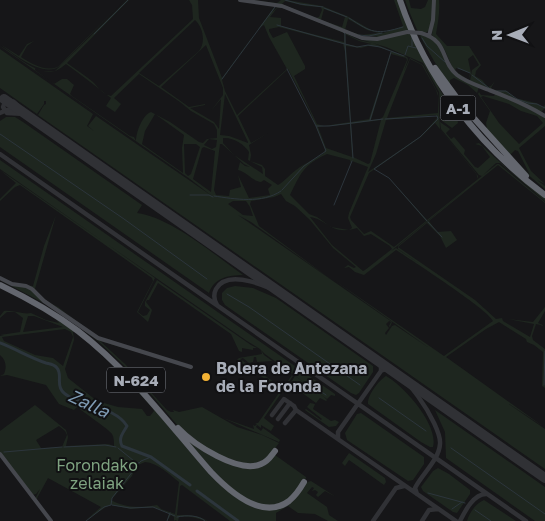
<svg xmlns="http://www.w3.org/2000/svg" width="545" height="521" viewBox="0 0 545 521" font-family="'Golos Text',sans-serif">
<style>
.green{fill:#1e261f;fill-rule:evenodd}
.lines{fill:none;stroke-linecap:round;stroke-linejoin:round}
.stream{stroke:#2c353c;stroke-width:1}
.river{stroke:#2c353c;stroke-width:3}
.taxiway{stroke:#303135;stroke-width:4.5}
.runway{stroke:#303135;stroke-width:10}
.secondary{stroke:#45474d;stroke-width:4}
.highway{stroke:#63666e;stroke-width:6}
.secondary-bridge{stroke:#45474d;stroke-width:4}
.poi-dot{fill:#f2b134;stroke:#111113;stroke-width:2}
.labels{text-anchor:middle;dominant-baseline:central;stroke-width:4;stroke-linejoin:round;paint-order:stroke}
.shield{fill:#111113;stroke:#7b7e86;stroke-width:1}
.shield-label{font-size:15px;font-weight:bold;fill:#a8adb8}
.poi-label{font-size:16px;font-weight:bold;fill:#a8adb8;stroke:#111113;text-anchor:start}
.park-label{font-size:16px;fill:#7fa381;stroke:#111113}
.water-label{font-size:18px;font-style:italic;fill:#7f9bb3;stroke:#111113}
</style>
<rect width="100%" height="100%" fill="#161618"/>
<path class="green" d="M 124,0 L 61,65 C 45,80 14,54 0,44 L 19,56 L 27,44 L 34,41 L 27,46 L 21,57 C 32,64 47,73 59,66 Z
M 127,0 L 129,0 L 67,63 C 75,69 85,75 93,82 C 99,88 102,94 111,96 L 193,19 L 192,5 L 189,0 L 198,0 L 199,18 L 222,78 L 275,6 L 234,0 L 276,6 L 272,12 L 279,6 L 341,31 L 359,40 L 373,43 L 407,57 L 408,59 L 404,71 L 410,58 L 423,65 L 438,93 L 440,129 L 476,173 L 478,179 L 497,164 L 499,164 L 545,202 L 545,203 L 498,165 L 429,221 L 437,232 L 451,231 L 457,240 L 446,248 L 440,236 L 427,223 L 398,247 L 475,300 L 496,319 L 502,318 L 503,321 L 530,337 L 534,324 L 508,319 L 533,322 L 545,307 L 545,311 L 538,323 L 545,326 L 536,324 L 532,336 L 533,340 L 545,349 L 545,388 L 542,386 L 543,352 L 534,345 L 527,342 L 526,339 L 499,322 L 486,329 L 446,357 L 544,427 L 506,402 L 545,429 L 545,469 L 38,115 L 44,105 L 46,104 L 46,101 L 44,101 L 44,104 L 37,114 L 0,88 L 0,49 L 93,114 L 87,126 L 94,131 L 88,126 L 96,116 L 212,196 L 190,179 L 0,46 C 16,54 34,75 55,71 ZM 277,8 L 283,8 L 344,33 L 344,42 L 281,26 L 281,18 L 270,17 ZM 195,20 C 203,27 206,42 199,51 L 159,86 L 139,73 ZM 264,25 L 269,37 L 287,69 L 237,115 L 225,91 L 222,80 L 258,29 ZM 279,27 L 343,44 L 345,52 L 350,122 L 324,126 L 317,124 L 294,76 L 305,69 L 305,66 L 287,32 L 273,38 L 269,31 L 269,29 ZM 345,34 L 359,41 L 371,44 L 361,47 L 346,44 ZM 206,45 L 223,88 L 223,95 L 211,111 L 221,99 L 219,129 L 214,122 L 190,108 L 205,105 L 205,104 L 189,107 L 161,87 ZM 346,46 L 361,48 L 368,46 L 378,47 L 391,51 L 369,119 L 351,122 ZM 391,54 L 406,58 L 407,60 L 383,117 L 380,119 L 371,120 ZM 410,59 L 422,65 L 436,90 L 438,96 L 438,113 L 387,118 ZM 66,64 C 82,75 96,87 111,98 L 106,106 L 115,112 L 121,104 L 114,98 L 115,97 L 139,74 L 180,102 L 191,111 L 214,124 L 217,130 L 217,138 L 207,139 L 203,143 L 199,142 L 170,122 L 151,112 C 142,115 136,133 136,141 L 134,137 L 130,136 L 72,96 L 70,94 L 74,85 L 67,79 L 62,79 L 54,84 L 35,70 L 35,68 C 51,74 53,74 66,64 ZM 288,69 L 309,109 L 325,149 L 324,153 C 315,159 305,163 296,170 C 289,175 285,181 278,185 L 265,176 L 265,169 L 262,165 L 250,161 L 251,155 L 249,145 L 268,133 L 251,143 L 238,116 ZM 225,94 L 248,142 L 248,143 L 229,136 L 220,135 ZM 155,114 L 184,135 L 182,148 L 183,173 L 142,144 L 145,131 ZM 436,115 L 437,118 L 421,136 L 368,172 L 376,154 L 386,120 ZM 381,120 L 370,163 L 368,164 L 353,157 L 351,124 ZM 435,123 L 478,176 L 478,179 L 427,220 L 388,177 L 426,221 L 394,247 L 371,231 L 364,234 L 351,220 L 350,217 L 369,173 L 421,137 ZM 350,124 L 352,157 L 326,148 L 318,127 ZM 223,138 C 233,137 244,144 249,152 L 248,160 L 262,167 L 263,174 L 234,155 L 223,143 ZM 209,139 L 217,140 L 216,147 L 212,149 L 204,145 ZM 184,144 L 196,144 L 200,147 L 191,174 L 188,176 L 185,173 ZM 220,144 L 222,144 L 244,164 L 250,167 L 245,166 L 240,162 L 238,170 C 247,172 252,181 261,182 L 264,180 L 272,185 L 268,189 L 270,195 L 249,198 L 238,175 L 241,187 L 230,190 L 229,196 L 216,195 L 214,190 ZM 204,147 L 215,151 L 211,192 L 193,179 L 202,148 ZM 327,154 L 350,160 L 351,163 L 334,205 L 352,161 L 368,167 L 349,213 L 348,218 L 352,228 L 349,230 L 331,227 L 317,217 L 309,214 L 290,195 C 301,173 303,165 327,154 ZM 469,187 L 398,246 L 398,249 L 421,265 L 396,248 L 391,251 ZM 281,194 L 286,201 L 295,206 L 310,220 L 333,248 L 356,267 L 354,268 L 348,265 L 344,268 L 349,267 L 355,272 L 364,275 L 396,250 C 410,259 490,311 493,321 L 444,356 L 334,280 L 429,348 L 395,325 L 392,326 L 386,335 L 385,333 L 389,328 L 386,324 L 389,321 L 391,322 L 389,326 L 390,327 L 392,322 L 238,215 L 251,222 L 332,280 L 259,226 L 250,204 L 251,201 L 274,197 ZM 233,201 L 246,201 L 250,207 L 253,216 L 243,215 L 228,204 ZM 310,217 C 329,220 331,236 357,228 L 364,236 L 371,234 L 390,246 L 392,249 L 365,270 L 363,271 L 332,245 Z
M 251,0 L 277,3 L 281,0 L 287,0 L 322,6 L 347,16 L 371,30 L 383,33 L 403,26 L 394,0 L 399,0 C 416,41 432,81 457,117 L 458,123 L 452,128 L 441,120 L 439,92 L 423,63 L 386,47 L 363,40 L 381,37 L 357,35 L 284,6 ZM 285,1 L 305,6 L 321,7 L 322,10 L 319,17 L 316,18 L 282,4 ZM 324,9 L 345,17 L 342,27 L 321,20 ZM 348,19 L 367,30 L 379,33 L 361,35 L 345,30 Z
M 405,0 L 409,0 L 411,8 L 421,9 L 425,7 L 428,0 L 433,0 L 433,16 L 429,31 L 425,33 L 426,35 L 438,44 L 451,71 L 479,87 L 477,93 L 468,85 L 454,78 L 450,80 L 450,85 L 464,102 L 463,103 C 438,69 419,40 405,0 Z
M 435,0 L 439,0 C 440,12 438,22 436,34 L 447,46 L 469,46 L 481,65 L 476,71 L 475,76 L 482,80 L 488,87 L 491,86 L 495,81 L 491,88 L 495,90 L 507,91 L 515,98 L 536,103 L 543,107 L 545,105 L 545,108 L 541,112 L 470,81 L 472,70 L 479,65 L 473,55 L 468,59 L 471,73 L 469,79 L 470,73 L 456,68 L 455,71 L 466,78 C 451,75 450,58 443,47 C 440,42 436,39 432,35 Z
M 479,92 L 481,95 L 494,96 L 496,93 L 545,117 L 545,126 L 519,148 L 531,171 L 545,184 L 537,180 L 545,186 L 545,189 L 520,168 L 487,129 L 486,123 L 490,111 L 478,94 ZM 483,96 L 509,104 L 521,111 L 537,116 L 543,123 L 519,144 L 499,123 L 481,97 ZM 515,150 L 518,151 L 530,175 L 510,155 Z
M 6,117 L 15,117 L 23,122 L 142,205 L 137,213 C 170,217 215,255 243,275 C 228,275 214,278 209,293 L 0,147 L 0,121 Z
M 440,122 L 450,129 L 446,133 L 451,139 L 454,137 L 465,150 L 464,154 L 475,167 L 478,168 L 490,157 L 482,146 L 475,144 L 479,143 L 510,171 L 545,197 L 545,201 L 500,163 L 496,163 L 482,176 L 479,175 L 441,129 Z
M 0,160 L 335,394 L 335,396 L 331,395 L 327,399 L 265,354 L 260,349 L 247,341 L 107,244 L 155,278 L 138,312 L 143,316 L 147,315 L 150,310 L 145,306 L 145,302 L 157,280 L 251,345 L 257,348 L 253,348 L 253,350 L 242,348 L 242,352 L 239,351 L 231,334 L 158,283 L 149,300 L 147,300 L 146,302 L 152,310 L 148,322 L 137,312 L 153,281 L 152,278 L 20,185 L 15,187 L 0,201 L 0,199 L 16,183 L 0,170 L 104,242 L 0,169 Z
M 56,215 L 35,289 L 44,300 L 58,307 L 98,337 L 137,349 L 141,348 L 140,351 L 96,336 L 67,314 L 42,298 L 33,289 L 34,287 L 32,288 L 15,284 L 0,277 L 16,284 L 33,286 L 44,246 Z
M 0,280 L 25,286 L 34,292 L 94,336 L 141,353 L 100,341 L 125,364 L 167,410 L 171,412 L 174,412 L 173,410 L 179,412 L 202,407 L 237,427 L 262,435 L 279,443 L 267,459 L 249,465 L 215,454 L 184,433 L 138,379 L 98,341 L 55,309 Z
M 0,282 L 53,311 L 95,341 L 132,377 L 178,430 L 198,447 L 222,459 L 248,467 L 264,465 L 273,455 L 275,455 L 306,477 L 306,478 C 295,494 283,512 261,506 C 230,499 192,449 172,425 C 150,399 128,372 102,349 C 72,322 36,302 0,284 Z
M 235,286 L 253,288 L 276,298 L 373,366 L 373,372 L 359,393 L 356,395 L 351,393 L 225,305 L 222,300 L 222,293 L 227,288 Z
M 0,287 C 35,304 70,324 99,351 C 116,366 132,383 147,400 C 172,428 228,507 265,510 C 295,511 296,483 311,481 L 336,497 L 325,491 L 318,497 L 316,495 L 318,492 L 315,490 L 312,491 L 314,488 L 312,487 L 307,493 L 327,507 L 329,515 L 338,521 L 328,521 L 315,514 L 298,513 L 288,506 L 276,513 L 276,521 L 230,521 L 182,485 L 180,486 L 177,515 C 188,515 198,515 208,521 C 198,519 190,515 179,517 L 178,521 L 175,520 L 174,521 L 174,517 L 171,515 L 167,521 L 169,513 L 153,507 L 131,509 L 111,505 L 106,507 L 85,521 L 101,507 L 48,478 L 36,500 L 52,521 L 35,499 L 40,489 L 36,494 L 32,495 L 0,453 L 0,431 L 35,405 L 66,430 L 68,437 L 66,446 L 108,444 L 114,446 C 114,442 114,437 112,434 C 111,431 82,411 77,407 L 74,410 L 59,404 L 46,385 L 7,375 L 0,376 L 4,374 C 7,367 6,360 0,355 L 0,336 L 4,335 L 0,335 L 20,332 L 23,318 L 15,312 L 7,312 L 0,318 L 0,316 L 4,311 C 13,310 24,315 31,313 L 46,320 L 59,323 L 53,316 ZM 28,316 L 34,316 L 63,327 L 23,332 ZM 65,329 L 71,332 L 73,337 L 63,366 L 53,358 L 35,355 L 4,341 L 2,337 ZM 73,332 L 75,332 C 104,355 129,381 153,409 L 154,411 L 150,416 L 147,416 L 142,409 L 118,407 L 97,401 L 68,378 L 65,369 L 74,340 ZM 59,426 L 65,431 L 67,435 L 62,447 L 41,448 L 36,440 ZM 145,462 C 158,463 169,474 179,482 L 175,514 L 161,509 L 157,505 C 141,508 125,508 111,500 L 132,476 L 136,466 Z
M 261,350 L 264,355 L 293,376 L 264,418 L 274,426 L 271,431 L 261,425 L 261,428 L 257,425 L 256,427 L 261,431 L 263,428 L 280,440 L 279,442 L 223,418 L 254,429 L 253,425 L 255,426 L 257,424 L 255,423 L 258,423 L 281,390 L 237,360 L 239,358 L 262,354 ZM 254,357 L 256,357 L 257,362 L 272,361 L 292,375 L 283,388 L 240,359 L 243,358 L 249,363 L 253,362 Z
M 295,376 L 324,397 L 327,400 L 326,401 L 320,398 L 316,403 L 294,387 L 288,387 Z
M 386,376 C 404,386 439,425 433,447 L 430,447 L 421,442 L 368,404 C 367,396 379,380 386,376 Z
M 310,403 L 315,404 L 313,409 L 331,421 L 335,420 L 339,422 L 336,426 L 329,427 L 305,410 L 306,409 L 321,420 L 322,419 L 307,407 Z
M 435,410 L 545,487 L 545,521 L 535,521 L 446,458 L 445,432 Z
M 361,413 L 424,457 L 424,464 L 413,480 L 408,481 L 347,440 L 345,433 L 357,414 Z
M 349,453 L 385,478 L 386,482 L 384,485 L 349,460 L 345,466 L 342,463 Z
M 438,468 L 449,474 L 470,490 L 470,494 L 457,513 L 453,512 L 423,491 L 421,487 L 433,471 Z
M 484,500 L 516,521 L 467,521 C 469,513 476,503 484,500 Z"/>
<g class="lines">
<path class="stream" d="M 285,0 L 300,4 L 323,7
M 324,8 L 347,17
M 349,18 C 372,33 376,35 403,27
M 277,25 L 345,44 L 345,34 L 343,32
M 94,34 L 128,0
M 359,35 L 369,36 L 382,33
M 412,37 L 412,46
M 422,38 L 427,46 L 445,62
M 405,55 L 408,46 L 416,48
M 458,68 L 470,73
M 287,69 L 316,126
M 472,75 L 489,88
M 222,79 L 275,7
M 497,91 L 506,91 L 517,99 L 528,103 L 537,104 L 545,108
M 440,117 L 448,106
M 385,119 L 437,116 L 438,119 L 420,137 L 374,169 L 389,178 L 427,221
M 370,120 L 391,52
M 0,134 L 124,219 L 207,279
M 353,158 L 345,44 L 357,47 L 368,45 L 380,47 L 404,56
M 282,190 L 304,166 L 326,151 L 316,126 L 329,126 L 383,119
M 190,195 L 209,195 L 213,197
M 214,196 C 235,199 262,204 281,191
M 334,205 L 352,161
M 428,222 L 442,237
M 227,294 L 249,307 L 360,385
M 312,381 L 310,384 L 326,395
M 544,385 L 545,351
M 379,398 L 426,431
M 64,447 L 105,445 L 116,447
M 118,448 L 134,461 L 139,463
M 451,448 L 545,514
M 4,452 L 62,447
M 137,465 L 141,461 L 151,457
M 428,493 L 465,503
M 112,505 L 130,508 L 153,507 L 175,516
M 452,509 L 462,502
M 475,510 L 491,521
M 177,517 C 186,515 199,515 205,521
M 86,521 L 104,507 L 111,505 L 112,498 L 137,466
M 167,521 L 170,513"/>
<path class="river" d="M 0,343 C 16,349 30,358 46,363 C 50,364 54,364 57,368 C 64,376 52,388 70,397 C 88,407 116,408 127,426 C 123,433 118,438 122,446 L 151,457 L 190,485
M 197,491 L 238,521"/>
<path class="taxiway" d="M 0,113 L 7,110 L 20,111
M 25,114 L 7,113 L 3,107 L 5,102 L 8,100 L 14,102 L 29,117
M 0,154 L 526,521
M 217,305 C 214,300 213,295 216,289 C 228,267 272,288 287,297
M 377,360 L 381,365 L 381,371
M 272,415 L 284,399 L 294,406 L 296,410 L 456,521
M 278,419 L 290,403
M 285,423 L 296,410
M 338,439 L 338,432 L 381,371 C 399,359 442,426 440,444 C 439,460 422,474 415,488 L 417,494
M 373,521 L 396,488 L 404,486
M 422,521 L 429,510 L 438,509
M 460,521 C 465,511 474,493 487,494"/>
<path class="runway" d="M 4,99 L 545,478"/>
<path class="secondary" d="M 240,0 L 282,6 L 362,38 L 377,39 L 407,32
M 421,33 C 449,41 440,61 457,75 C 466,82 479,86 489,90 C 508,97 527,105 545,116
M 429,36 L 433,20 L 434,0
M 0,278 L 12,284 L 26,286 L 32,289 L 44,301 L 98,338 L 191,367
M 0,454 L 51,521"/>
<path class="highway" d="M 400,0 C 426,78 479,146 545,195
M 435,68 L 462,105 L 526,176
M 0,285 C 27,298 54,313 78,331 C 130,371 169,424 211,472 C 229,491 262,521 289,501 C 295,496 300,489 304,482
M 178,428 C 194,445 239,474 261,464 C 268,462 271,456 275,451"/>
<path class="secondary-bridge" d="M 407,32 L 421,33"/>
</g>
<circle class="poi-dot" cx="206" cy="377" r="5"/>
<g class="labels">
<g class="shield">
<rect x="440.5" y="95.5" width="35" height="25" rx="4"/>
<rect x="107" y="367.5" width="58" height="25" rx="4"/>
</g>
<g class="shield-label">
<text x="458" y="108">A-1</text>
<text x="136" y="380">N-624</text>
</g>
<g class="poi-label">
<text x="216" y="368">Bolera de Antezana<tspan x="216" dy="18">de la Foronda</tspan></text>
</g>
<g class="park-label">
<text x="97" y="465">Forondako<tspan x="97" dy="18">zelaiak</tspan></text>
</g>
<g class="water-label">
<text transform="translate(89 403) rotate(25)">Zalla</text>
</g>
</g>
<g transform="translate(510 35) rotate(269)" stroke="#111113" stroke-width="4" paint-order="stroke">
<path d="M0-4L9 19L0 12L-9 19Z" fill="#a8adb8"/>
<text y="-8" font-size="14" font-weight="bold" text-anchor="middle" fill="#a8adb8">N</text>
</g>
</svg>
